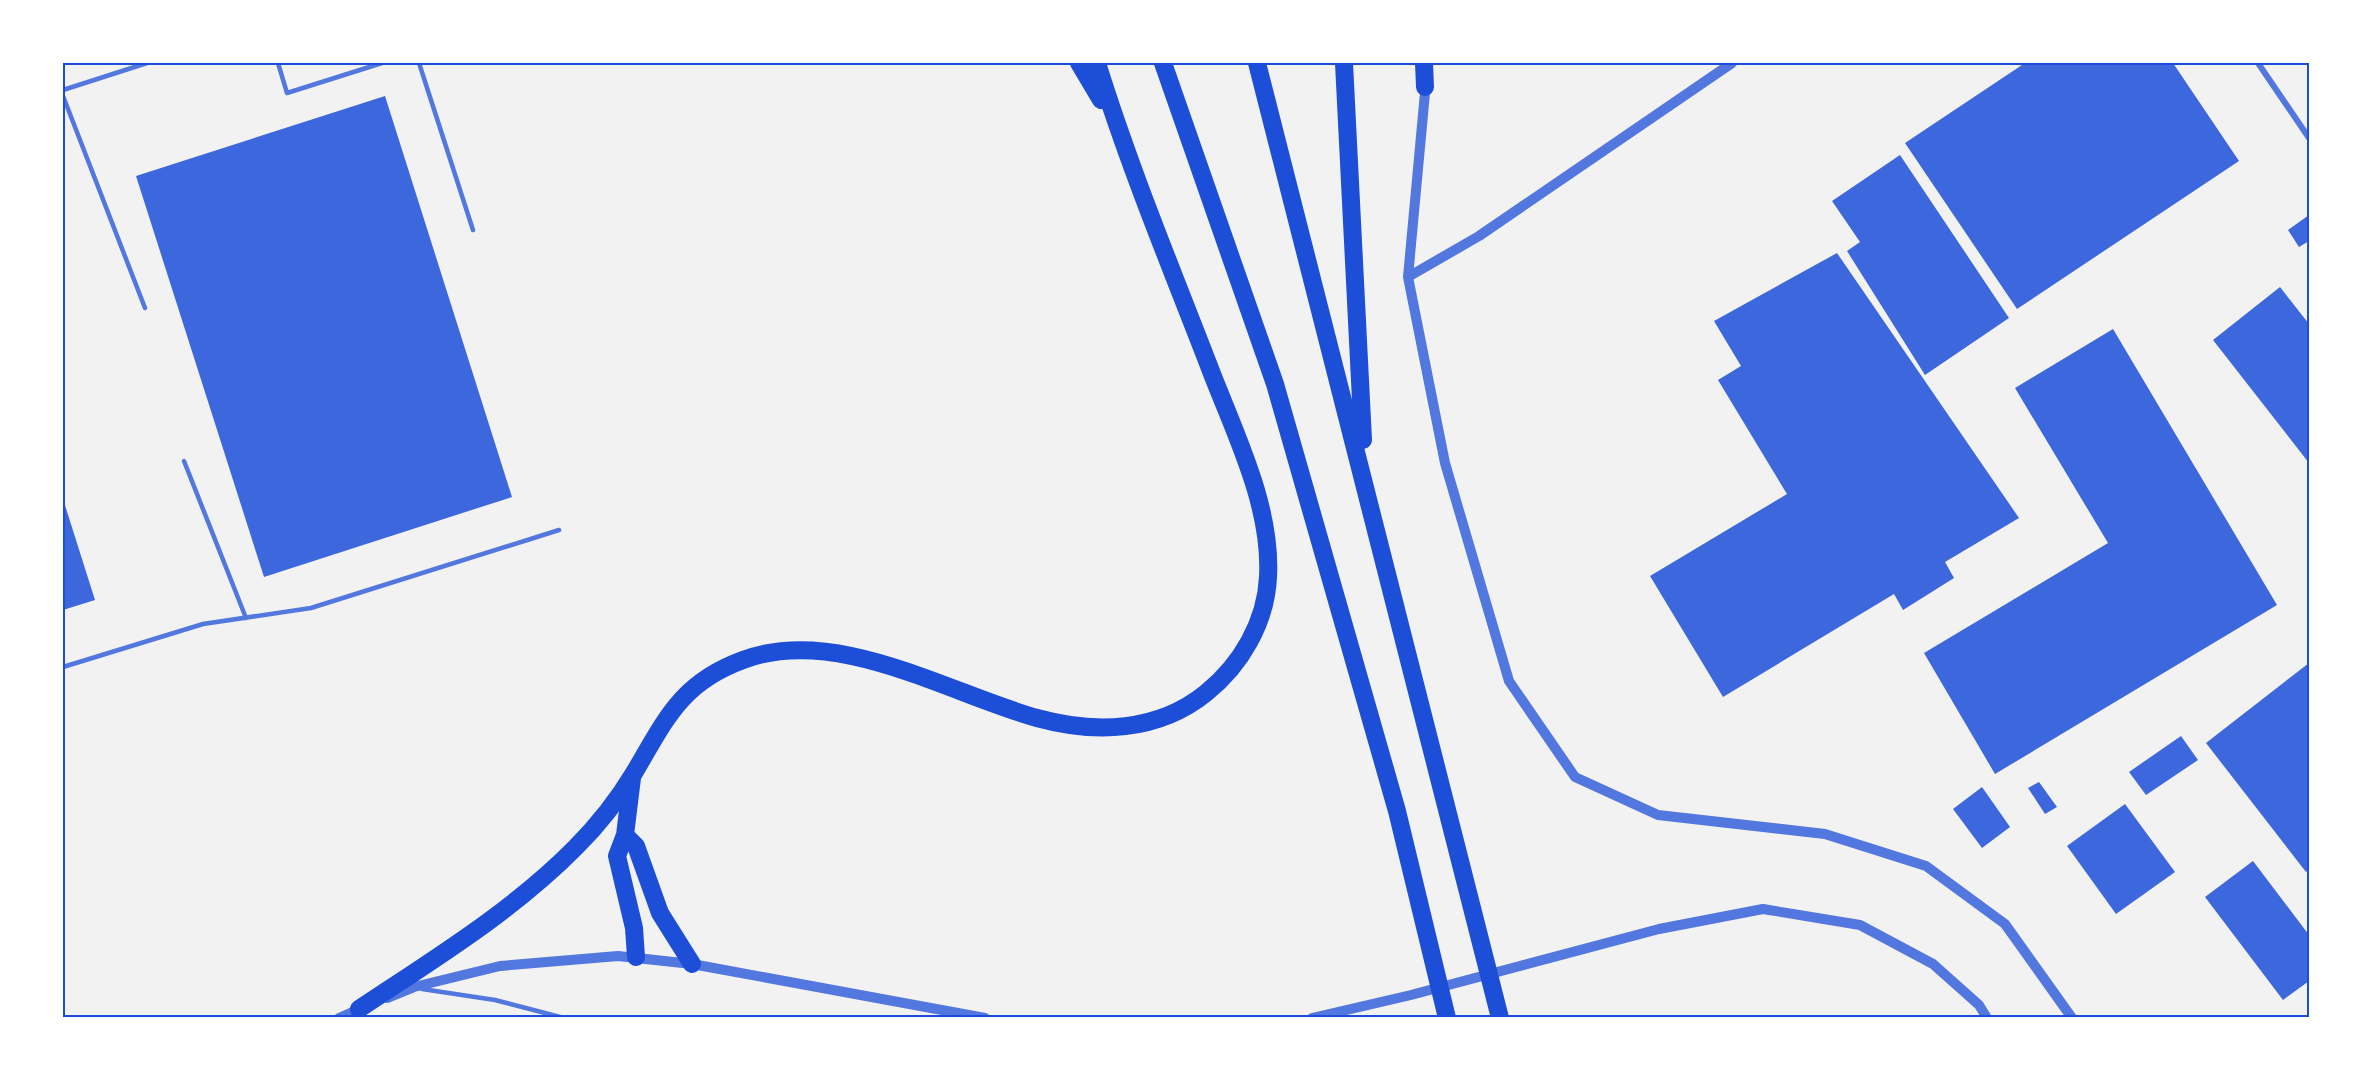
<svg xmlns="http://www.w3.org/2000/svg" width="2372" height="1081" viewBox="0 0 2372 1081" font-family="Inter,sans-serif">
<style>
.building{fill:#3d67dc}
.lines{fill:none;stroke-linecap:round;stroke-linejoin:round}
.service{stroke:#5277de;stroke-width:4.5}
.minor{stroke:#5277de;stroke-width:6}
.tertiary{stroke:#5277de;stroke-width:10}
.motorway{stroke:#1d4ed8;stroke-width:18}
.neatline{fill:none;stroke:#1d4ed8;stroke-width:2}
</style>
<rect width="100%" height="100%" fill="#f2f2f2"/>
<path class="building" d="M 2025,63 L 2173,63 L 2239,161 L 2017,309 L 1905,143 Z
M 385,96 L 512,497 L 264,577 L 136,176 Z
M 1900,155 L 2009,318 L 1925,375 L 1847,251 L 1860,242 L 1832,201 Z
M 2309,215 L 2309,241 L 2299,247 L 2288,230 Z
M 1837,253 L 2019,518 L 1945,562 L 1954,578 L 1903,610 L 1894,594 L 1723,697 L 1650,576 L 1787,494 L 1718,380 L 1741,366 L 1714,321 Z
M 2280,287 L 2309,324 L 2309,463 L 2213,340 Z
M 2113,329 L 2277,605 L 1995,774 L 1924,653 L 2108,543 L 2015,388 Z
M 63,499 L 95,600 L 63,610 Z
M 2309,663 L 2309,869 L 2306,872 L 2206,743 Z
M 2181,736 L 2198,760 L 2146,795 L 2129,772 Z
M 2039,782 L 2057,807 L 2045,814 L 2028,788 Z
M 1982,787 L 2010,827 L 1982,848 L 1953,809 Z
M 2125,804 L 2175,872 L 2116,914 L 2067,846 Z
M 2253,861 L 2309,935 L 2309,981 L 2283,1000 L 2205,897 Z"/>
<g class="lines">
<path class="service" d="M 278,63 L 287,93 L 382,63
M 419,63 L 473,230
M 63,90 L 147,63
M 63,96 L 145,308
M 184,461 L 246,618
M 63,667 L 203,624 L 311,608 L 559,530
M 422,989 L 495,1000 L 564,1018"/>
<path class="minor" d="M 2258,63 L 2309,138"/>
<path class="tertiary" d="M 1426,82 L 1408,277 L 1445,463 L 1509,681 L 1575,777 L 1658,815 L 1825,834 L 1926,866 L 2005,924 L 2072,1018
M 1408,277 L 1479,236 L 1732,63
M 387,998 L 414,987 L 500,966 L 618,956 L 692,964 L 985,1018
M 339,1018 L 364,1007
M 1312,1018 L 1411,995 L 1659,929 L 1763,909 L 1860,925 L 1933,964 L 1979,1005 L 1987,1018"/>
<path class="motorway" d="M 1079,63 L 1101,100
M 1163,63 L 1275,384 L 1397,811 L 1447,1018
M 1257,63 L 1500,1018
M 1344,63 L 1363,440
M 1424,63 L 1425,87
M 632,778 L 625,835 L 617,856 L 634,928 L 636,957
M 625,835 L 636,846 L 660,913 L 692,964
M 359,1009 C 434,959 513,911 576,847 C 597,826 619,798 634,773 C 665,721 680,683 743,660 C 836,625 948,693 1037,718 C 1095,734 1158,732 1206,693 C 1241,665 1266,622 1268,577 C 1272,505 1234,432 1209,366 C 1170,265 1129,166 1097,63"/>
</g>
<rect width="2372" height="1081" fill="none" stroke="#ffffff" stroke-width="129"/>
<rect x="64" y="64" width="2244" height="952" class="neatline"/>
</svg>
